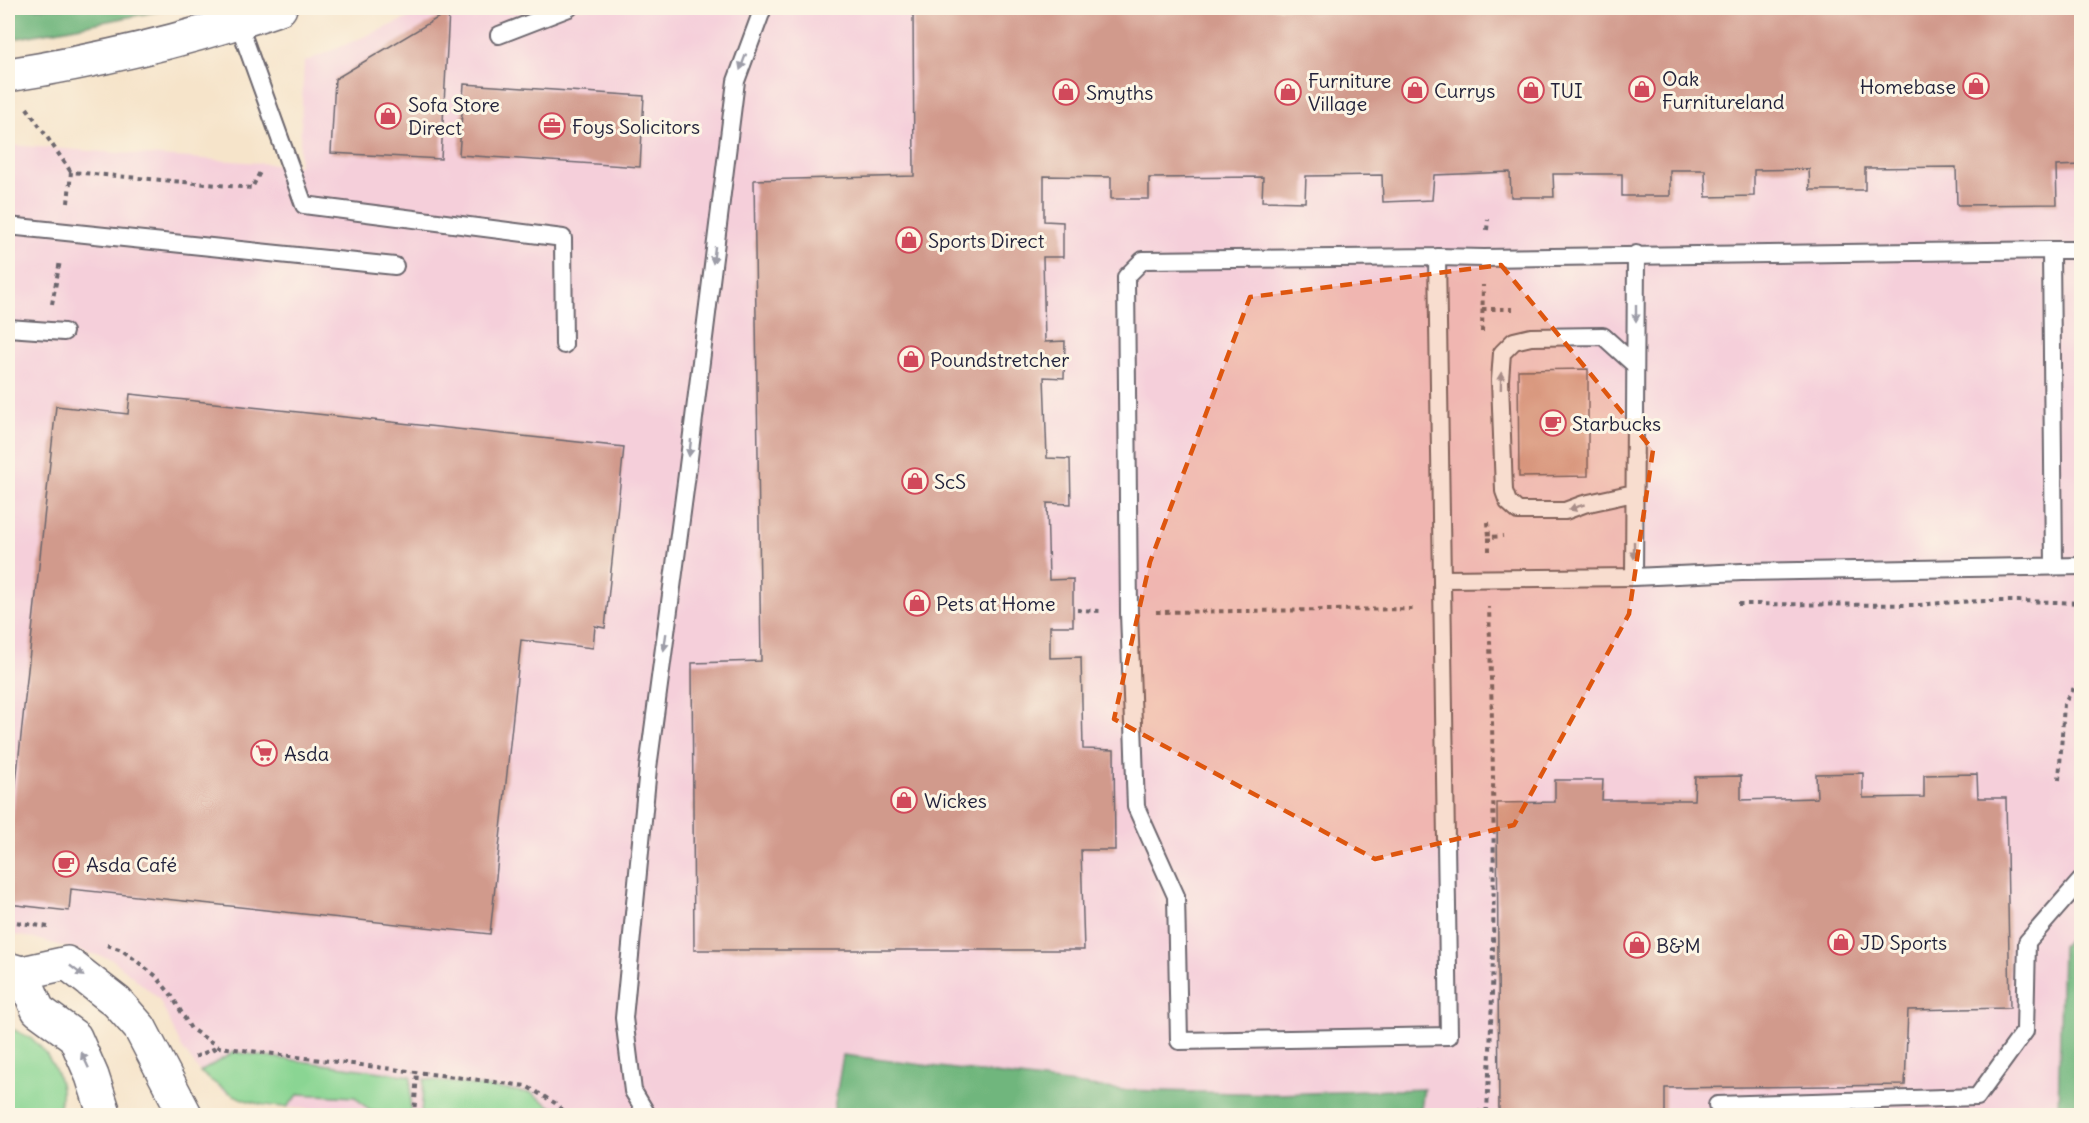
<svg xmlns="http://www.w3.org/2000/svg" width="2089" height="1123" viewBox="0 0 2089 1123" font-family="Delius,sans-serif">
<style>
.built{fill:#f5cfda}
.green{fill:#8ad593;stroke:#567c67;stroke-width:1.5}
.forest{fill:#6fb67d;stroke:#486c5c;stroke-width:1.5}
.building{fill:#d19a8c}
.lines{fill:none;stroke-linecap:round;stroke-linejoin:round}
.service-casing{stroke:#6c666d;stroke-width:20}
.minor-casing{stroke:#6c666d;stroke-width:36}
.path{stroke:#6c666d;stroke-width:4;stroke-dasharray:4.5 4.5;stroke-linecap:butt}
.service{stroke:#fff;stroke-width:16}
.minor{stroke:#fff;stroke-width:33}
.oneway{fill:#9c9ca7}
.marked{fill:#de560e;fill-opacity:0.2;stroke:#de560e;stroke-width:4.5;stroke-dasharray:12 8;stroke-linejoin:round}
.labels{text-anchor:middle;dominant-baseline:central;stroke-width:6;stroke-linejoin:round;paint-order:stroke}
.poi-label{font-size:20px;fill:#22223b;stroke:#fcf5e5;text-anchor:start}
</style>
<rect width="100%" height="100%" fill="#fcf5e5"/>
<filter id="ink" filterUnits="userSpaceOnUse"><feTurbulence type="fractalNoise" baseFrequency=".0167" numOctaves="2"/><feDisplacementMap in="SourceGraphic" scale="12" xChannelSelector="R" yChannelSelector="G"/><feConvolveMatrix kernelMatrix="1 2 1 2 8 2 1 2 1" color-interpolation-filters="sRGB"/></filter>
<filter id="wash" filterUnits="userSpaceOnUse"><feTurbulence type="fractalNoise" baseFrequency=".008" numOctaves="4" result="noise"/><feDisplacementMap in="SourceGraphic" scale="24" xChannelSelector="R" yChannelSelector="G"/><feGaussianBlur stdDeviation="1.35" result="paint"/><feColorMatrix in="noise" values="0 0 0 0 0 0 0 0 0 0 0 0 0 0 0 0 0 1.4 0 .05"/><feComposite in="paint" operator="in"/></filter>
<g filter="url(#wash)">
<rect width="100%" height="100%" fill="#f6e4ca"/>
<path class="built" d="M 432,8 L 2081,8 L 2081,1115 L 444,1116 L 271,1107 L 256,1104 L 223,1091 L 200,1072 L 182,1048 L 159,999 L 112,959 L 32,938 L 8,934 L 8,145 L 299,166 L 304,62 Z"/>
<path class="green" d="M 8,1027 C 16,1031 26,1035 33,1040 C 52,1055 73,1094 53,1115 L 8,1115 Z
M 234,1052 L 411,1076 L 410,1114 L 370,1111 L 355,1097 L 299,1094 L 287,1107 C 249,1106 230,1096 200,1072 Z
M 424,1079 L 531,1093 L 564,1115 L 421,1114 Z"/>
<path class="forest" d="M 8,8 L 176,8 L 8,40 Z
M 2081,924 L 2081,1115 L 2058,1115 L 2062,946 Z
M 843,1055 L 1122,1090 L 1277,1094 L 1424,1089 L 1421,1108 L 1388,1116 L 833,1115 Z"/>
<g id="blocks">
<path class="building" d="M 913,8 L 2082,8 L 2082,165 L 2056,166 L 2057,204 L 1957,205 L 1956,167 L 1865,168 L 1865,190 L 1810,190 L 1809,169 L 1754,170 L 1754,196 L 1706,197 L 1705,170 L 1670,170 L 1670,196 L 1622,196 L 1622,174 L 1553,174 L 1554,197 L 1511,197 L 1510,172 L 1434,175 L 1432,200 L 1383,202 L 1382,175 L 1306,176 L 1305,202 L 1262,201 L 1263,177 L 1149,178 L 1149,199 L 1111,199 L 1111,177 L 1044,176 L 1044,221 L 1063,222 L 1063,257 L 1043,257 L 1045,342 L 1065,341 L 1064,378 L 1044,377 L 1047,458 L 1070,459 L 1071,504 L 1047,503 L 1049,580 L 1073,579 L 1073,626 L 1050,626 L 1050,658 L 1081,657 L 1083,749 L 1114,750 L 1115,850 L 1081,850 L 1084,950 L 694,950 L 692,663 L 761,661 L 754,180 L 914,176 Z
M 449,11 L 441,159 L 331,153 L 335,79 Z
M 464,84 L 644,96 L 640,167 L 459,155 Z
M 1588,369 L 1588,476 L 1519,477 L 1518,370 Z
M 130,394 L 624,447 L 605,628 L 595,626 L 593,648 L 521,640 L 490,934 L 71,889 L 69,911 L 8,904 L 8,858 L 56,406 L 128,414 Z
M 1863,773 L 1863,798 L 1924,797 L 1924,775 L 1977,774 L 1978,798 L 2006,798 L 2010,1008 L 1908,1010 L 1905,1085 L 1665,1088 L 1665,1116 L 1499,1116 L 1497,803 L 1555,802 L 1555,780 L 1603,780 L 1602,800 L 1694,800 L 1695,777 L 1741,776 L 1741,800 L 1817,798 L 1816,774 Z"/>
</g>
</g>
<g filter="url(#ink)">
<use href="#blocks" fill-opacity="0" stroke="#6c666d" stroke-width="1.5"/>
<g class="lines">
<g class="service-casing">
<path id="service" d="M 238,22 L 304,205 L 563,238 L 564,345
M 499,35 L 569,8
M 8,226 L 395,266
M 2051,250 L 2082,250
M 1437,257 L 1449,1036 L 1179,1041 L 1176,896 L 1136,807 L 1129,613 L 1126,277 L 1143,260 L 1437,257 L 1484,258 L 2051,250 L 2054,566
M 8,328 L 64,332
M 1634,493 L 1584,504 L 1565,511 L 1518,511 L 1508,502 L 1504,491 L 1500,380 L 1502,353 L 1514,341 L 1531,337 L 1603,336 L 1635,365
M 1634,577 L 1636,254
M 1443,579 L 1634,577 L 1742,572 L 2082,566
M 1717,1105 L 1977,1097 L 2025,1031 L 2027,942 L 2082,879
M 648,1116 L 633,1091 L 624,1018 L 648,768 L 686,482 L 736,81 L 763,8"/>
</g>
<g class="minor-casing">
<path id="minor" d="M 8,75 C 98,61 194,38 280,8
M 8,969 L 22,973 L 67,963 L 117,1002 L 140,1028 L 186,1116
M 22,973 L 38,1010 L 75,1037 L 92,1076 L 105,1116"/>
</g>
<path class="path" d="M 27,108 L 71,172
M 68,203 L 71,172 L 252,188 L 260,172
M 1487,230 L 1488,219
M 52,304 L 60,261
M 1482,309 L 1513,309
M 1482,332 L 1483,285
M 1488,522 L 1489,537
M 1489,551 L 1489,537 L 1503,536
M 1738,604 L 1920,605 C 1974,599 2028,601 2082,603
M 1077,610 L 1101,611
M 1156,612 L 1416,609
M 2059,780 L 2064,704 L 2082,675
M 8,921 L 48,927
M 107,945 L 122,950 L 156,976 L 172,996 L 191,1029 L 219,1047 L 526,1086 L 555,1103 L 569,1116
M 195,1057 L 218,1047
M 414,1116 L 417,1072
M 1458,1116 L 1487,1110 C 1497,942 1494,774 1489,607"/>
<use href="#service" class="service"/>
<use href="#minor" class="minor"/>
</g>
<defs><path id="oneway-solid" d="M-6-.8H1V-3.2L6.5 0L1 3.2V.8H-6Z" transform="scale(1.5)"/></defs>
<g class="oneway">
<use href="#oneway-solid" transform="translate(743 62) rotate(110)"/>
<use href="#oneway-solid" transform="translate(714 255) rotate(97)"/>
<use href="#oneway-solid" transform="translate(1636 313) rotate(90)"/>
<use href="#oneway-solid" transform="translate(1501 381) rotate(-89)"/>
<use href="#oneway-solid" transform="translate(690 448) rotate(97)"/>
<use href="#oneway-solid" transform="translate(1577 507) rotate(161)"/>
<use href="#oneway-solid" transform="translate(1634 550) rotate(90)"/>
<use href="#oneway-solid" transform="translate(665 642) rotate(98)"/>
<use href="#oneway-solid" transform="translate(77 971) rotate(38)"/>
<use href="#oneway-solid" transform="translate(85 1060) rotate(-115)"/>
</g>
</g>
<path class="marked" d="M 1501,265 L 1653,450 L 1629,614 L 1514,825 L 1375,859 L 1114,719 L 1150,562 L 1250,297 Z"/>
<defs>
<g id="shop-ring" transform="scale(1.35)"><circle r="9.5" fill="#fcf5e5" stroke="#d1495b" stroke-width="1.5"/><path d="M-5-2.5h2.3a2.7 3.5 0 0 1 5.4 0H5L5.5 6h-11ZM-1.5-2.5h3a1.5 2.3 0 0 0-3 0Z" fill="#d1495b"/></g>
<g id="office-ring" transform="scale(1.35)"><circle r="9.5" fill="#fcf5e5" stroke="#d1495b" stroke-width="1.5"/><path d="M-6-3h4V-5.5h4V-3h4V5H-6ZM-1-4.5V-3h2v-1.5ZM-6 0V1H6V0Z" fill="#d1495b"/></g>
<g id="cafe-ring" transform="scale(1.35)"><circle r="9.5" fill="#fcf5e5" stroke="#d1495b" stroke-width="1.5"/><path d="M-5.5-4.5H6V0H3Q3 3.5 0 3.5H-2.5Q-5.5 3.5-5.5 0ZM3-3.2v2h1.7v-2ZM-6 4.5H4V6H-6Z" fill="#d1495b"/></g>
<g id="supermarket-ring" transform="scale(1.35)"><circle r="9.5" fill="#fcf5e5" stroke="#d1495b" stroke-width="1.5"/><path d="M-6-5.5h2.5l.6 2H6L4.5 2H-2.5L-4.4-4H-6ZM-1.5 3.2a1.3 1.3 0 1 0 .1 0ZM3 3.2a1.3 1.3 0 1 0 .1 0Z" fill="#d1495b"/></g>
</defs>
<g fill-rule="evenodd">
<use href="#shop-ring" x="1976" y="86"/>
<use href="#shop-ring" x="1642" y="89"/>
<use href="#shop-ring" x="1415" y="90"/>
<use href="#shop-ring" x="1531" y="90"/>
<use href="#shop-ring" x="1066" y="92"/>
<use href="#shop-ring" x="1288" y="92"/>
<use href="#shop-ring" x="388" y="116"/>
<use href="#office-ring" x="552" y="126"/>
<use href="#shop-ring" x="909" y="240"/>
<use href="#shop-ring" x="911" y="359"/>
<use href="#cafe-ring" x="1553" y="423"/>
<use href="#shop-ring" x="915" y="481"/>
<use href="#shop-ring" x="917" y="603"/>
<use href="#supermarket-ring" x="264" y="753"/>
<use href="#shop-ring" x="904" y="800"/>
<use href="#cafe-ring" x="66" y="864"/>
<use href="#shop-ring" x="1841" y="942"/>
<use href="#shop-ring" x="1637" y="945"/>
</g>
<g class="labels">
<g class="poi-label">
<text x="1662" y="78">Oak<tspan x="1662" dy="23">Furnitureland</tspan></text>
<text x="1308" y="80">Furniture<tspan x="1308" dy="23">Village</tspan></text>
<text x="1956" y="86" text-anchor="end">Homebase</text>
<text x="1434" y="90">Currys</text>
<text x="1550" y="90">TUI</text>
<text x="1086" y="92">Smyths</text>
<text x="408" y="104">Sofa Store<tspan x="408" dy="23">Direct</tspan></text>
<text x="572" y="126">Foys Solicitors</text>
<text x="928" y="240">Sports Direct</text>
<text x="930" y="359">Poundstretcher</text>
<text x="1572" y="423">Starbucks</text>
<text x="934" y="481">ScS</text>
<text x="936" y="603">Pets at Home</text>
<text x="284" y="753">Asda</text>
<text x="924" y="800">Wickes</text>
<text x="86" y="864">Asda Café</text>
<text x="1860" y="942">JD Sports</text>
<text x="1656" y="945">B&amp;M</text>
</g>
</g>
<rect width="2089" height="1123" fill="none" stroke="#fcf5e5" stroke-width="30"/>
</svg>
